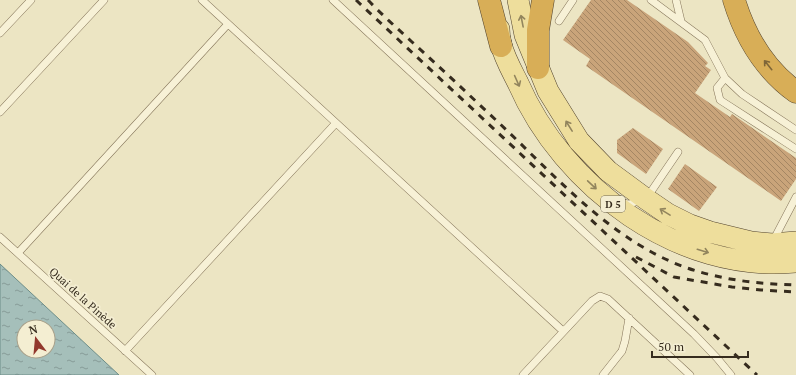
<svg xmlns="http://www.w3.org/2000/svg" width="796" height="375" viewBox="0 0 796 375" font-family="'PT Serif',serif">
<style>
.water{fill:url(#water-ripples);stroke:#6c8d88;fill-rule:evenodd}
.building{fill:url(#building-back-hatch)}
.lines{fill:none;stroke-linecap:round;stroke-linejoin:round}
.service-casing{stroke:#86765b;stroke-width:8}
.primary-casing{stroke:#53442f;stroke-width:22}
.motorway-casing{stroke:#53442f;stroke-width:23}
.service{stroke:#f7f1d6;stroke-width:7}
.primary{stroke:#eede9c;stroke-width:21}
.motorway{stroke:#d8ae57;stroke-width:22}
.rail{stroke:#362c1e;stroke-width:3;stroke-dasharray:7 7;stroke-linecap:butt}
.oneway{stroke:#92855d}
.oneway2{stroke:#7f6638}
.labels{text-anchor:middle;dominant-baseline:central;stroke-width:3.5;stroke-linejoin:round;paint-order:stroke}
.shield{fill:#f4eed2;stroke:#6f6654;stroke-width:1}
.shield-label{font-size:10px;font-weight:bold;fill:#362c1e}
.street-label{font-size:11px;fill:#362c1e;stroke:#f4eed2}
</style>
<defs>
<pattern id="water-ripples" width="26" height="14" patternUnits="userSpaceOnUse"><rect width="26" height="14" fill="#a5bfba"/><path d="M2 4q2-2 4 0t4 0M15 11q2-2 4 0t4 0" fill="none" stroke="#879b97"/></pattern>
<pattern id="building-back-hatch" width="6" height="6" patternUnits="userSpaceOnUse"><rect width="6" height="6" fill="#c9a47a"/><path d="M-1 5l2 2M0 0l6 6M5-1l2 2" fill="none" stroke="#a48663"/></pattern>
</defs>
<rect width="100%" height="100%" fill="#ece5c3"/>
<path class="water" d="M 0,264 L 119,375 L 0,375 ZM 24,327 L 48,327 L 48,351 L 24,351 Z"/>
<path class="building" d="M 591,0 L 627,0 L 688,42 L 708,63 L 705,66 L 711,70 L 695,93 L 730,117 L 732,114 L 796,158 L 796,179 L 781,201 L 586,66 L 590,59 L 563,40 Z
M 633,128 L 663,149 L 646,174 L 617,153 L 617,140 Z
M 685,164 L 717,187 L 699,211 L 668,189 Z"/>
<g class="lines">
<g class="service-casing">
<path id="service" d="M 202,0 L 563,331
M 333,0 L 694,334 L 717,358 L 731,375
M 651,0 L 705,40 L 725,78 L 742,94 L 796,130
M 676,0 L 681,21
M 559,21 L 573,0
M 0,33 L 31,0
M 725,78 L 717,88 L 720,100 L 796,149
M 0,112 L 104,0
M 622,203 L 629,204 L 646,199 L 678,152
M 0,237 L 152,375
M 773,241 L 796,197
M 18,253 L 228,24
M 125,351 L 336,123
M 523,375 L 592,301 L 600,296 L 608,299 L 690,375
M 603,375 L 622,351 L 625,341 L 629,318"/>
</g>
<g class="primary-casing">
<path id="primary" d="M 518,0 L 525,35 L 548,91 L 579,141 L 608,171 L 646,199 L 668,214 L 690,225 L 710,232 L 751,242 L 772,244 L 796,242
M 499,29 C 499,34 500,40 501,44 C 504,57 512,71 518,83 C 563,187 679,274 796,262"/>
</g>
<g class="motorway-casing">
<path id="motorway" d="M 489,0 L 501,46
M 734,0 C 745,36 764,69 796,92
M 538,68 L 538,30 L 543,0"/>
</g>
<use href="#service" class="service"/>
<use href="#primary" class="primary"/>
<use href="#motorway" class="motorway"/>
<path class="rail" d="M 356,0 L 757,375
M 368,0 C 382,15 397,28 412,42 C 441,68 469,95 498,122 C 561,181 624,256 712,275 C 739,282 768,284 796,285
M 636,257 L 674,277 L 732,287 L 761,290 L 796,292"/>
</g>
<defs><path id="oneway-shaft" d="M-6 0H5M1.5-3L5.5 0L1.5 3" fill="none" stroke-width="1.6" stroke-linecap="round" stroke-linejoin="round"/></defs>
<g class="oneway">
<use href="#oneway-shaft" transform="translate(522 21) rotate(-101)"/>
<use href="#oneway-shaft" transform="translate(517 81) rotate(66)"/>
<use href="#oneway-shaft" transform="translate(569 126) rotate(-122)"/>
<use href="#oneway-shaft" transform="translate(592 185) rotate(43)"/>
<use href="#oneway-shaft" transform="translate(665 212) rotate(-148)"/>
<use href="#oneway-shaft" transform="translate(703 251) rotate(17)"/>
</g>
<use class="oneway2" href="#oneway-shaft" transform="translate(768 65) rotate(-129)"/>
<g class="labels">
<rect class="shield" x="601" y="196" width="24" height="16" rx="3"/>
<g class="shield-label">
<text x="613" y="204">D 5</text>
</g>
<g class="street-label">
<text transform="translate(83 298) rotate(42)">Quai de la Pinède</text>
</g>
</g>
<g transform="translate(36 339) rotate(344)"><circle r="19" fill="#f4eed2" stroke="#a8a08a"/>
<path d="M0-3L7 15L0 10L-7 15Z" fill="#92382d"/>
<text y="-6" font-size="11" font-weight="bold" text-anchor="middle" fill="#362c1e">N</text>
</g>
<path d="M652 351v6h96v-6" fill="none" stroke="#362c1e" stroke-width="2"/>
<text x="658" y="351" font-size="12" fill="#362c1e" stroke="#f4eed2" stroke-width="3" paint-order="stroke">50 m</text>
</svg>
